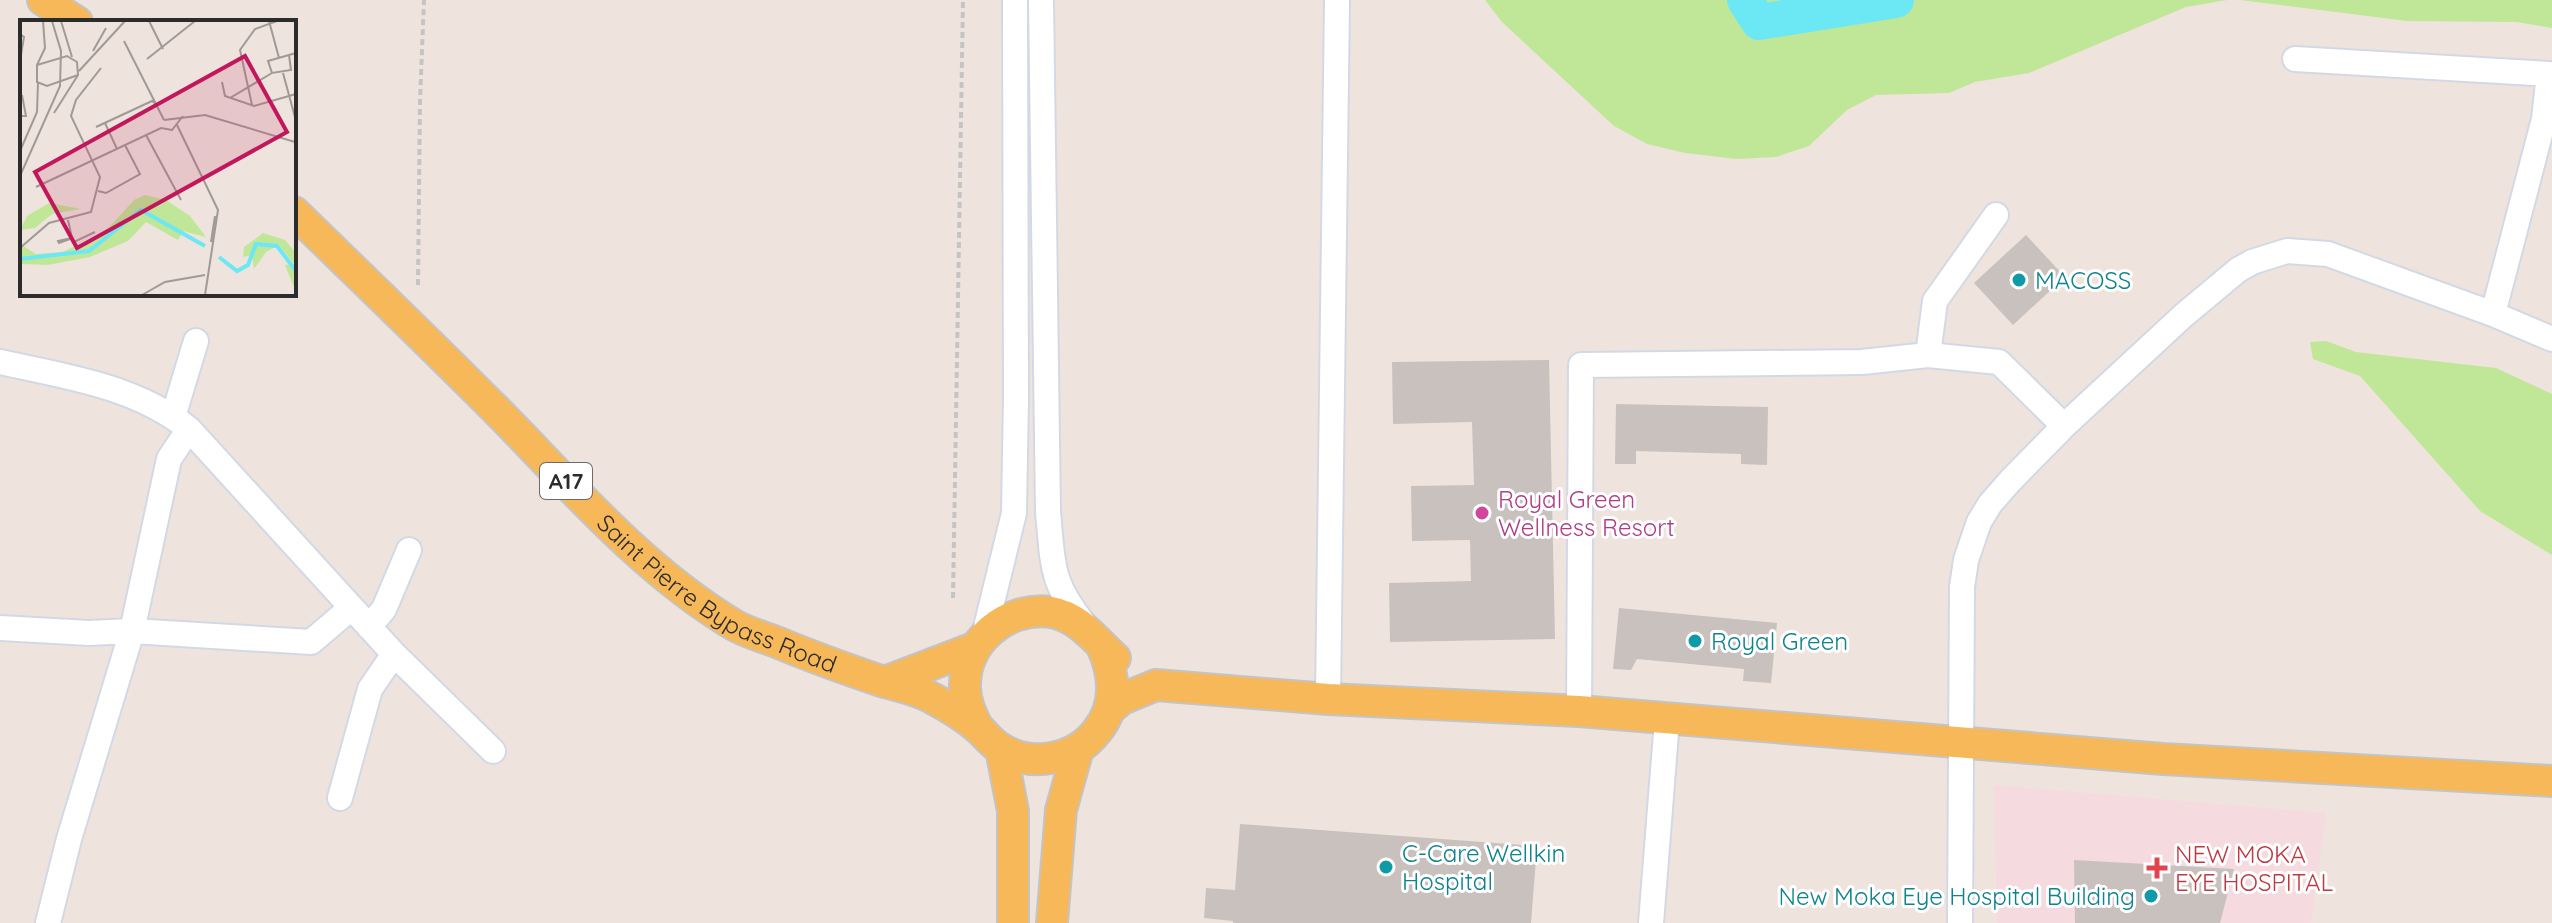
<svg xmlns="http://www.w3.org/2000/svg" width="2552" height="923" viewBox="0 0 2552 923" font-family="Quicksand,sans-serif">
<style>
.medical{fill:#f5dae0}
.green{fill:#c0e797}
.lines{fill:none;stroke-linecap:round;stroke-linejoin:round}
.river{stroke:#6ce7f4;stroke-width:36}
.building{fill:#c9c1bd}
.minor-casing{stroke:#d2d9e5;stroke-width:28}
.major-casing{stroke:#c4c4c4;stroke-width:34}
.path{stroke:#c4c4c4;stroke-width:4;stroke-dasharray:6 4;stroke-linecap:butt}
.minor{stroke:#fff;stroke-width:24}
.major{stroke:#f7b859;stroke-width:30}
.culture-dot{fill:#0f9aa8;stroke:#fff;stroke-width:3}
.hotel-dot{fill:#d1479c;stroke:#fff;stroke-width:3}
.health-dot{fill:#e0444e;stroke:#fff;stroke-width:3}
.labels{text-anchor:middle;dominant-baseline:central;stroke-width:6;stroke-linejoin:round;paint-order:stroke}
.shield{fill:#fff;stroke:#6b6b6b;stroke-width:2}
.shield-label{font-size:22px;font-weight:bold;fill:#2c2c2c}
.culture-label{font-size:24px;fill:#0d838f;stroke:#fff;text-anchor:start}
.hotel-label{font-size:24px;fill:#b23c85;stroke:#fff;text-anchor:start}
.street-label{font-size:24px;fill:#2c2c2c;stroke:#fff}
.health-label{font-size:24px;fill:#be3a42;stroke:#fff;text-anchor:start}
.inset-river{fill:none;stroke:#6ce7f4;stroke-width:4}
.inset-road{fill:none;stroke:#a09a96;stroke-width:2}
.view{fill:#c2185b;fill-opacity:0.15;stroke:#c2185b;stroke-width:4}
.inset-edge{fill:none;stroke:#2c2c2c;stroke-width:4}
</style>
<rect width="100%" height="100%" fill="#eee4dd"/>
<path class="medical" d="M 1994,785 L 2326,813 L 2311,923 L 1997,923 Z"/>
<path class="green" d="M 1485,0 L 2227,0 L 2186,7 L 2029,73 L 1975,82 L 1949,93 L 1876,95 L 1847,110 L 1809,146 L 1776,157 L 1737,159 L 1685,153 L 1647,144 L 1614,126 L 1502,22 Z
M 2240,0 L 2552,0 L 2552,28 L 2516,22 L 2407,21 Z
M 2326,341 L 2356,352 L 2496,368 L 2552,394 L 2552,555 L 2480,511 L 2360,376 L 2313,359 L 2310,342 Z"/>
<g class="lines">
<path class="river" d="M 1745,0 L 1759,22 L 1896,0"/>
</g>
<path class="building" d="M 2026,235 L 2065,277 L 2013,325 L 1974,283 Z
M 1549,360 L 1555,639 L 1390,642 L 1389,583 L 1471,581 L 1470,540 L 1412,541 L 1411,486 L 1474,485 L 1472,422 L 1393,424 L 1392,362 Z
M 1616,404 L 1768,407 L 1767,465 L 1741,464 L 1741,454 L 1636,451 L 1636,464 L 1615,464 Z
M 1619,608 L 1777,623 L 1771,683 L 1743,681 L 1744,669 L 1637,659 L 1631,670 L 1613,669 Z
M 1240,824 L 1537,846 L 1531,923 L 1233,923 L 1233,921 L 1204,918 L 1206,888 L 1235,890 Z
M 2074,860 L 2234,869 L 2220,923 L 2075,923 Z"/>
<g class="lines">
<g class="minor-casing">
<path id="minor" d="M 1041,0 L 1048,512 C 1053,564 1050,582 1084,624
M 2295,59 L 2549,74 L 2544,119
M 2493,314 L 2544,119 L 2552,121
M 1928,355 L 1935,301 L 1996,215
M 0,362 C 64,376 136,386 189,429 L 394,654 L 370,689 L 340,798
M 173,417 L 196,341
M 369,627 L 384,609 L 409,550
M 0,628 L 89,633 L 132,631 L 311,642 L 351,608
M 984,635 L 1014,513 L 1016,398 L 1015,0
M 394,654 L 493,751
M 1328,699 L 1337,0
M 1579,711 L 1581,365 L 1862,362 L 1928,355 L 1999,362 L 2064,426
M 48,923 L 69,839 L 132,631 L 169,459 L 189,429
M 1651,923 L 1667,720
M 1960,923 L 1962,587 L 1966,560 L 1979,522 L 1990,504 L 2010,481 L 2064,426 L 2184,315 L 2238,270 L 2252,262 L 2287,251 L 2328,254 L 2493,314 L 2552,339"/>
</g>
<g class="major-casing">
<g id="major">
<path d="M 43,0 L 77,22"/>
<path id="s1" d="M 294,212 C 366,282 439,352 510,424 C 579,495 647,573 734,625 C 748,633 764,637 779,643 C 812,657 846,669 881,681 C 898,686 916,689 932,698 C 947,706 965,717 978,728 C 985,734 991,743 1000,748 C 1031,768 1075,760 1097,731 C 1118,705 1115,675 1102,646"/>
<path d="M 885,682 L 974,648"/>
<path d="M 1110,709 L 1122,699 L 1156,685 L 1328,699 L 1579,711 L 2163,759 L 2552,781"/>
<path d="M 978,728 C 971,715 965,702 965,687 C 964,642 1006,606 1051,612 C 1079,617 1095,640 1115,658"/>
<path d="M 1001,749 L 1013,811 L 1013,923"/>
<path d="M 1052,923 L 1061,810 L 1078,749"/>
</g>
</g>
<path class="path" d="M 418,285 L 420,101 L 424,0
M 953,598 L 963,0"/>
<use href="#minor" class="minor"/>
<use href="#major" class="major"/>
</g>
<g class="culture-dot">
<circle cx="2019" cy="280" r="8"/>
<circle cx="1695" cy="641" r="8"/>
<circle cx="1386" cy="867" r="8"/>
<circle cx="2151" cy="896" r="8"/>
</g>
<circle class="hotel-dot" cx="1482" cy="513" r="8"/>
<path class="health-dot" d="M2153 856h8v8h8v8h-8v8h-8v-8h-8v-8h8z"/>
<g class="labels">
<rect class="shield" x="540" y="463" width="52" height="36" rx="6"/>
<g class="shield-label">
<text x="566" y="481">A17</text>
</g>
<g class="culture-label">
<text x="2035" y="280">MACOSS</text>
<text x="1711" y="641">Royal Green</text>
<text x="1402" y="853">C-Care Wellkin<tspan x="1402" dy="28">Hospital</tspan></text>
<text x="2135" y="896" text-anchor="end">New Moka Eye Hospital Building</text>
</g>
<g class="hotel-label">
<text x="1498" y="499">Royal Green<tspan x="1498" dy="28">Wellness Resort</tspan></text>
</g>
<g class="street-label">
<text stroke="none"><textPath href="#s1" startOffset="574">Saint Pierre Bypass Road</textPath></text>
</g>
<g class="health-label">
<text x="2175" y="854">NEW MOKA<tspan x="2175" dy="28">EYE HOSPITAL</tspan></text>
</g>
</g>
<g transform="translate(20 20)">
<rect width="276" height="276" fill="#eee4dd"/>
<path d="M 125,175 L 146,180 L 170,196 L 186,217 L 163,211 L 158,220 L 126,202 L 108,221 L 70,237 L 28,245 L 0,244 L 0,224 L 16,234 L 42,232 L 83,214 L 114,180 ZM 29,183 L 61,189 L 32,194 L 15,208 L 0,210 L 7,196 ZM 243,213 L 265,220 L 276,233 L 276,272 L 265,245 L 274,244 L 259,225 L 246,232 L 234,249 L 232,235 L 223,237 L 224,227 Z" fill="#c0e797"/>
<path class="inset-river" d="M 199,237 L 217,251 L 228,245 L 236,224 L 257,226 L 276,251M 0,239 L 69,231 L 121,190 L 185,226"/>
<path class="inset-road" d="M 41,1 L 52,37M 129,1 L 143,29M 249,1 L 259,38M 0,14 L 4,17 L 0,41M 104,21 L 144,100M 73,31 L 86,8M 269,35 L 271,50 L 252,53 L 248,41 L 276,33M 47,36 L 57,42 L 58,55 L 27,66 L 17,62 L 17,45 ZM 127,39 L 175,1M 17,45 L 25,28 L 23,1M 59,51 L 105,1M 263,53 L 276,101M 202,62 L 205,76 L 234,86 L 276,74M 210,78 L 252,53M 232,85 L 220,30 L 235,9 L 257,1M 34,93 L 58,55M 0,96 L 6,96 L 2,75M 144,100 L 185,95 L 275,122M 85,103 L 97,129M 157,105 L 198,190 L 185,275M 76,107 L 132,81 L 136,84M 126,115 L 161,180M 0,131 L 17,92 L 18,63M 0,156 L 40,66 L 41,31 L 32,1M 16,167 L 141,108 L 152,110 L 163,96M 78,171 L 86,173 L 120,154 L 105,125M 48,200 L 52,218 L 38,221 L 39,223 L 50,219M 52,218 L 54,222 L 75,212M 191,222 L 195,196M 0,228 L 29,203 L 71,192 L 80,157 L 51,96 L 56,80 L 81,48M 122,275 L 145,262 L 185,255"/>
<path class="view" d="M 225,36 L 267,112 L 57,228 L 15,152 Z"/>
<rect width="276" height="276" class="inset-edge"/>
</g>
</svg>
